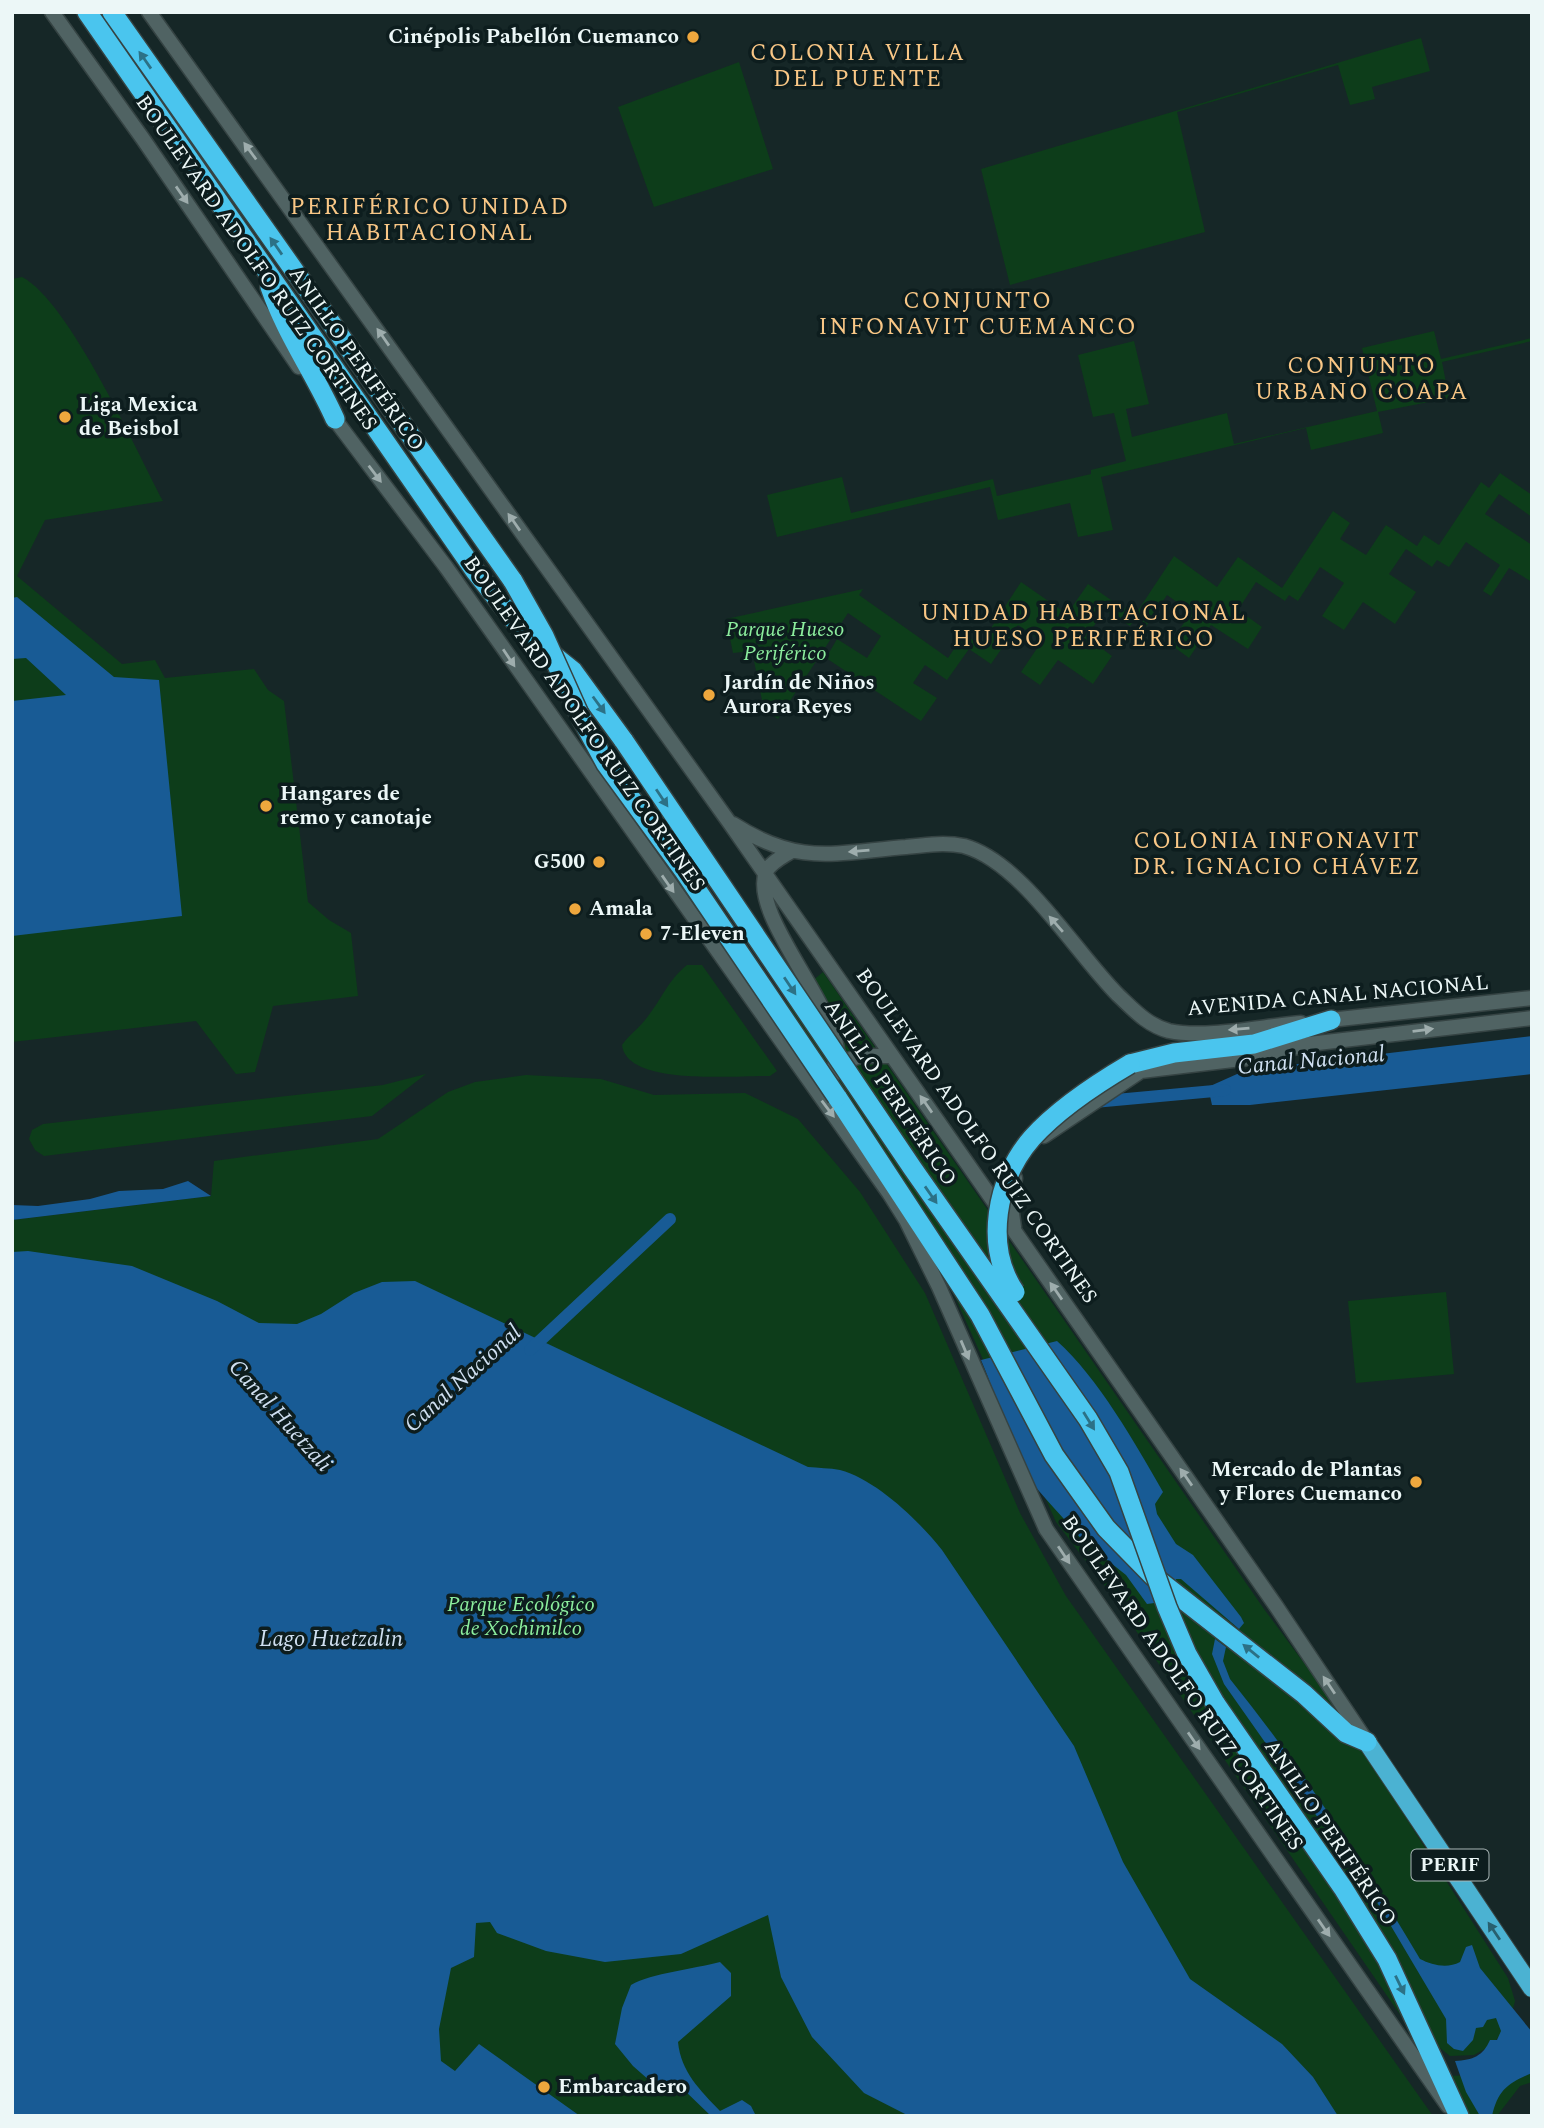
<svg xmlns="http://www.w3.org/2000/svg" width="1544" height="2128" viewBox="0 0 1544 2128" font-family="Spectral,serif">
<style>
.green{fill:#0d3d1a}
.water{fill:#185b95}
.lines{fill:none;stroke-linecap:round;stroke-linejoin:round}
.canal{stroke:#185b95;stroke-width:12}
.secondary-casing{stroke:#354343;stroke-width:17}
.trunk-casing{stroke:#354343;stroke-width:20}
.motorway-casing{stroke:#354343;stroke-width:22}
.secondary{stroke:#506363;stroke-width:14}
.trunk{stroke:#4bb2d2;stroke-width:18}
.motorway{stroke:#4ac5ee;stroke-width:19}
.motorway-bridge-casing{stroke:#354343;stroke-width:22;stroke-linecap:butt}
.motorway-bridge{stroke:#4ac5ee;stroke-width:19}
.oneway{fill:#2c7186}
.oneway2{fill:#9eadad}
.oneway3{fill:#29606f}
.poi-dot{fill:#eea73d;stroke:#0d1d1e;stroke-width:2.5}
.labels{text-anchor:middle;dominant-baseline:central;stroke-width:7;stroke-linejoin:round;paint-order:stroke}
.shield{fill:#0d1d1e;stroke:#a9b6b6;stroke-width:2}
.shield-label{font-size:19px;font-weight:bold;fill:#ecf7f7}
.poi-label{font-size:21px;font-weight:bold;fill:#ecf7f7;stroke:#0d1d1e;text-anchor:start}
.street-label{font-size:21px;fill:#ecf7f7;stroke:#0d1d1e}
.park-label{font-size:21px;font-style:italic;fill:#8cee9e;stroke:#0d1d1e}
.neighbourhood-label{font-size:23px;letter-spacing:2px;fill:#f9c786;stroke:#0d1d1e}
.water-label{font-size:23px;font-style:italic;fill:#cfdff0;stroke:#0d1d1e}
</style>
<rect width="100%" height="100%" fill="#162727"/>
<path class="green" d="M 1421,38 L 1430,71 L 1372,87 L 1375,99 L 1350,105 L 1338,65 L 1177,112 L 1205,232 L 1010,285 L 981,169 Z
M 739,62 L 773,169 L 654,207 L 618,107 Z
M 22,277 C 69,301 136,450 163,501 L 45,520 L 17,576 L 122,664 L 155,660 L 165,678 L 254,669 L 268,690 L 284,701 L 308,902 L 329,920 L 351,933 L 358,996 L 273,1006 L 255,1072 L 236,1074 L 196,1021 L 12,1042 L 12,279 Z
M 1434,331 L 1441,359 L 1532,338 L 1532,341 L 1442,362 L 1449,398 L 1378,412 L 1383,433 L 1311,450 L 1306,428 L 1101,477 L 1113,530 L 1078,537 L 1070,503 L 998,520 L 990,487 L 777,537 L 767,495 L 842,477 L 851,513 L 993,479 L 997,496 L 1091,474 L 1091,470 L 1126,461 L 1114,413 L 1093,417 L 1078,355 L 1134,341 L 1149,404 L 1126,409 L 1132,437 L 1227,413 L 1234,444 L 1377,411 L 1362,348 Z
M 1500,473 L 1532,495 L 1532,517 L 1499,494 L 1485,514 L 1532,545 L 1532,582 L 1509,568 L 1491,596 L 1483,591 L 1500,565 L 1466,542 L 1449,567 L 1437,560 L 1432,567 L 1406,549 L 1389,574 L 1416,592 L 1395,624 L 1363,602 L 1344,630 L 1322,616 L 1344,583 L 1320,567 L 1298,601 L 1289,595 L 1285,601 L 1256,582 L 1238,610 L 1262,627 L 1248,649 L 1211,625 L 1189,658 L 1170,644 L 1191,612 L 1167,595 L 1145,628 L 1134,620 L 1130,626 L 1105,610 L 1086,637 L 1112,656 L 1093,684 L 1058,660 L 1040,685 L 1021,672 L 1042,641 L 1018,625 L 991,664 L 969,649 L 947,680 L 925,665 L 913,683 L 937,698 L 921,721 L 826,658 L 837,639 L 867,658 L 881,636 L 848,613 L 778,719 L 767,712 L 765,715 L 752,651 L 733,653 L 726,619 L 863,589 L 859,595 L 948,658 L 964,634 L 980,645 L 1021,582 L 1067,614 L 1088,584 L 1124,609 L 1127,606 L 1137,612 L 1174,556 L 1217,587 L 1238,557 L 1282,588 L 1333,511 L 1350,523 L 1340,539 L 1366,555 L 1386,525 L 1417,546 L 1424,535 L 1439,545 L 1481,482 L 1489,488 Z
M 687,965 L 702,965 L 777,1071 L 770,1076 C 737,1075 627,1087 622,1045 C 628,1036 638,1029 645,1020 C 661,1001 667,981 687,965 Z
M 823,972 L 1264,1609 L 1329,1697 L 1508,1978 L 1515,2001 L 1509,2024 L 1492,2045 L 1474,2055 L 1450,2056 L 1403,2019 L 1108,1590 L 1056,1522 L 933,1248 L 779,1009 Z
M 426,1074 L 372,1116 L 44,1156 L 35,1150 L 29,1139 L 32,1130 L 43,1124 L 383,1085 Z
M 526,1075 L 601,1079 L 654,1095 L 745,1093 L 798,1119 L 860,1192 L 925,1293 L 1020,1513 L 1066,1596 L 1433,2116 L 12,2116 L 12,1220 L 211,1196 L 214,1161 L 378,1139 L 448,1092 L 475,1082 Z
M 1446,1292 L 1454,1374 L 1356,1383 L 1348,1301 Z
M 1532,2034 L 1532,2082 L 1520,2086 L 1497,2116 L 1456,2116 L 1443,2076 L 1484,2075 Z"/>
<path class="water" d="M 17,597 L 114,677 L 159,680 L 182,916 L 12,936 L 12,701 L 66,695 L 26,658 L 12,659 L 12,598 Z
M 1532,1036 L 1532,1074 L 1250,1105 L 1212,1105 L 1208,1087 L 1246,1070 Z
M 188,1181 L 211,1196 L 12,1220 L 12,1205 L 38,1206 L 90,1199 L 119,1191 L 163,1189 Z
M 28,1251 L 132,1266 L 217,1301 L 259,1323 L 297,1324 L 321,1314 L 354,1293 L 382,1282 L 415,1281 L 808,1467 C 818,1468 830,1468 840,1470 C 877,1480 919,1521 942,1550 L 1074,1746 L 1123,1862 L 1190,1979 L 1282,2044 L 1313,2077 L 1338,2116 L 909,2116 L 864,2093 L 812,2037 L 781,1977 L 768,1915 L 681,1954 L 605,1962 L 546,1951 L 497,1933 L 490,1922 L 476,1923 L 474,1957 L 451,1968 L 439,2029 L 441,2061 L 455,2071 L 479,2044 L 580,2116 L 12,2116 L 12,1252 Z
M 1057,1341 C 1097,1376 1137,1446 1163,1492 L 1155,1504 L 1157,1514 L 1176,1544 L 1193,1555 L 1241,1617 L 1244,1623 L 1239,1629 L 1181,1579 L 1176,1579 L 1177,1587 L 1169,1601 L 1147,1604 L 1126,1575 L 1102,1556 L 1098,1548 L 1085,1544 C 1070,1524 1055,1510 1039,1491 C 1021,1471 994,1390 981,1360 Z
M 1215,1639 L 1226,1647 L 1223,1661 L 1230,1679 C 1301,1767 1362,1861 1420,1959 C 1432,1965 1447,1969 1460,1962 L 1466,1947 L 1472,1945 L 1480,1968 L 1532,2032 L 1532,2073 C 1508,2083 1498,2090 1492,2116 L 1480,2116 L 1466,2092 L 1455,2061 C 1473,2060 1483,2056 1490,2040 L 1497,2040 L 1501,2031 L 1496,2018 L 1487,2020 L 1483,2027 L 1476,2028 L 1473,2040 L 1463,2051 L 1454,2049 L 1447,2043 L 1446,2019 L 1375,1899 L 1224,1684 L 1212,1654 Z
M 720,1962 L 731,1973 L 731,1996 L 678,2042 C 681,2072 700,2090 720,2111 L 742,2100 L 751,2106 L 756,2116 L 711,2116 L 682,2088 L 658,2088 L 633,2066 L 615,2044 L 622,2008 L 631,1985 C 652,1973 694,1969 720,1962 Z"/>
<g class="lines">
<path class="canal" d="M 1094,1102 L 1225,1090
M 530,1350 L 670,1219"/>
<g class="secondary-casing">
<path id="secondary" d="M 52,12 L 143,139 L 299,367
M 149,12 L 729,822 L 1276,1606 L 1367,1742
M 330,413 L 446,567 L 889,1193 L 906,1220 L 939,1287 L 1046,1529 L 1448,2106
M 733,824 C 799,866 832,853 906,847 C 924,845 945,842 964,846 C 1022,862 1075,952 1118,995 C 1134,1010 1147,1025 1169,1031 C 1206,1039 1263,1026 1301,1023
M 790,852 C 782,857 770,863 766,872 C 746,926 884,1049 821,1086
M 1321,1021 L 1532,998
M 835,1064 L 861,1056 L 892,1056
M 1044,1136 L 1141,1071 L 1258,1057 L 1309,1044 L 1532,1018
M 1014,1227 L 1011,1207 L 1015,1178"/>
</g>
<g class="trunk-casing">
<path id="trunk" d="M 1367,1742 L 1532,1988"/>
</g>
<g class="motorway-casing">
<path id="motorway" d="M 87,12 L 475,571 L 522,630 L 573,671 L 624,741
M 112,12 L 513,581
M 270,287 C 286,334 315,374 335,419
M 1130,1064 L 1174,1053 L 1254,1044 L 1331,1020
M 837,1097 L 980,1315 L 1054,1455 L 1106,1528 L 1153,1576 L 1304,1694 L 1346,1733 L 1367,1742
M 1215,1703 L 1343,1888 L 1387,1959 L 1459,2116"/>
</g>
<use href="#secondary" class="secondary"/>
<use href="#trunk" class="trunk"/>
<use href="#motorway" class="motorway"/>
<g class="motorway-bridge-casing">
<path id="motorway-bridge" d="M 513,581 L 544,636 L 579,714 L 606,764 L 684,871 L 837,1097
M 624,741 L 913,1169 L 1088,1419 L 1119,1472 L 1167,1607 L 1187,1654 L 1215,1703
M 1015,1292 C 984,1246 996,1179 1032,1138 C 1058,1109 1096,1084 1130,1064"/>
</g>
<use href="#motorway-bridge" class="motorway-bridge"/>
</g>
<defs><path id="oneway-solid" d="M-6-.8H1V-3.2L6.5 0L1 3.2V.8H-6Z" transform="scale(1.75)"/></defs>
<g class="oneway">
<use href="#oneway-solid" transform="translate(145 60) rotate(-125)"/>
<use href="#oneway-solid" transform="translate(276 246) rotate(-125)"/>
<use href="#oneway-solid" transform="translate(599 705) rotate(54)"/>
<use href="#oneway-solid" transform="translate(662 798) rotate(56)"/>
<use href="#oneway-solid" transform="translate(790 986) rotate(56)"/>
<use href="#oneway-solid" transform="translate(931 1195) rotate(55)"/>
<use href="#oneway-solid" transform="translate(1089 1421) rotate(58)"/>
<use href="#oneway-solid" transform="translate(1251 1651) rotate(-141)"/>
<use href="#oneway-solid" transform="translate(1400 1985) rotate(64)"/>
</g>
<g class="oneway2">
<use href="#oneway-solid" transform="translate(250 151) rotate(-126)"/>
<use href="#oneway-solid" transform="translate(182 195) rotate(55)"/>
<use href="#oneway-solid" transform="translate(383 337) rotate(-125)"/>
<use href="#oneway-solid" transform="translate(375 474) rotate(53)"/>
<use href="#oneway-solid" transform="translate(514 522) rotate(-125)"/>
<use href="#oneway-solid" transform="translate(509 658) rotate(56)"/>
<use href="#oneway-solid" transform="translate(859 851) rotate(175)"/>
<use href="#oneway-solid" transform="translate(668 884) rotate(55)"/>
<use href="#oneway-solid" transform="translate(1056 924) rotate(-131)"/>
<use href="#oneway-solid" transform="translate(1239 1029) rotate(175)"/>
<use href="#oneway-solid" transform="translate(1423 1030) rotate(-7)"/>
<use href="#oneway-solid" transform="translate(926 1104) rotate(-125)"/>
<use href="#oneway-solid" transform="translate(828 1109) rotate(53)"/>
<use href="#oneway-solid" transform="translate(1056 1291) rotate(-125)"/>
<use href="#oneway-solid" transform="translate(965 1350) rotate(67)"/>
<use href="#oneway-solid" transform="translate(1186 1477) rotate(-125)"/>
<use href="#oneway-solid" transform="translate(1064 1555) rotate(56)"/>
<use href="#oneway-solid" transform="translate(1329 1685) rotate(-124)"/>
<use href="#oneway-solid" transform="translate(1194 1741) rotate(55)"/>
<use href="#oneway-solid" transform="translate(1324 1928) rotate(55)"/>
</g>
<use class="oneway3" href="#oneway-solid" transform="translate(1494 1931) rotate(-124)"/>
<g class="poi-dot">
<circle cx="693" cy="37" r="7"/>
<circle cx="65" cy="417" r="7"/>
<circle cx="709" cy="695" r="7"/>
<circle cx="266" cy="806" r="7"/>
<circle cx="599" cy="862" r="7"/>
<circle cx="575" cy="909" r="7"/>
<circle cx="646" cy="934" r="7"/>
<circle cx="1416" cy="1482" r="7"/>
<circle cx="544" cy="2087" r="7"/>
</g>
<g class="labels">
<rect class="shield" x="1411.5" y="1849.5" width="77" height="31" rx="5"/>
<g class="shield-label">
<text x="1450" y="1865">PERIF</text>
</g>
<g class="poi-label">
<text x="679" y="37" text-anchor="end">Cinépolis Pabellón Cuemanco</text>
<text x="79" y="405">Liga Mexica<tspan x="79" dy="24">de Beisbol</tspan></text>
<text x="723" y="683">Jardín de Niños<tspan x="723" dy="24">Aurora Reyes</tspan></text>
<text x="280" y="794">Hangares de<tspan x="280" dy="24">remo y canotaje</tspan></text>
<text x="585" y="862" text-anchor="end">G500</text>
<text x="589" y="909">Amala</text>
<text x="660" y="934">7-Eleven</text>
<text x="1402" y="1470" text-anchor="end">Mercado de Plantas<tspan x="1402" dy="24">y Flores Cuemanco</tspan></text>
<text x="558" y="2087">Embarcadero</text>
</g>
<g class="street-label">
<text transform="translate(256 263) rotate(55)">BOULEVARD ADOLFO RUIZ CORTINES</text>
<text transform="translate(356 359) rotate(55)">ANILLO PERIFÉRICO</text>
<text transform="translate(584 724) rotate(55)">BOULEVARD ADOLFO RUIZ CORTINES</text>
<text transform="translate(1338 996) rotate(-5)">AVENIDA CANAL NACIONAL</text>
<text transform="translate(890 1093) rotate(56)">ANILLO PERIFÉRICO</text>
<text transform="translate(976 1136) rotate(55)">BOULEVARD ADOLFO RUIZ CORTINES</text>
<text transform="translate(1182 1683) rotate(55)">BOULEVARD ADOLFO RUIZ CORTINES</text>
<text transform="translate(1330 1833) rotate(56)">ANILLO PERIFÉRICO</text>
</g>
<g class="park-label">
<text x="785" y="630">Parque Hueso<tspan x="785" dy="24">Periférico</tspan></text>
<text x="521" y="1605">Parque Ecológico<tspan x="521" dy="24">de Xochimilco</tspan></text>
</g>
<g class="neighbourhood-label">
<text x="858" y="53">COLONIA VILLA<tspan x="858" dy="26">DEL PUENTE</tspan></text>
<text x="430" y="207">PERIFÉRICO UNIDAD<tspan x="430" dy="26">HABITACIONAL</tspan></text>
<text x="978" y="301">CONJUNTO<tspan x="978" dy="26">INFONAVIT CUEMANCO</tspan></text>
<text x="1362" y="366">CONJUNTO<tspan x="1362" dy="26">URBANO COAPA</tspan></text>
<text x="1084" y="613">UNIDAD HABITACIONAL<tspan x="1084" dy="26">HUESO PERIFÉRICO</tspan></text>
<text x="1277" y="841">COLONIA INFONAVIT<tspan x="1277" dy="26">DR. IGNACIO CHÁVEZ</tspan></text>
</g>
<g class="water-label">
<text transform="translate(1311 1061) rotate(-5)">Canal Nacional</text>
<text transform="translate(463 1379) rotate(-42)">Canal Nacional</text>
<text transform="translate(280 1416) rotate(48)">Canal Huetzali</text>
<text x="331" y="1639">Lago Huetzalin</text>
</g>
</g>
<rect width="1544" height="2128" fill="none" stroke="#ecf7f7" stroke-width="28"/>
</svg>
